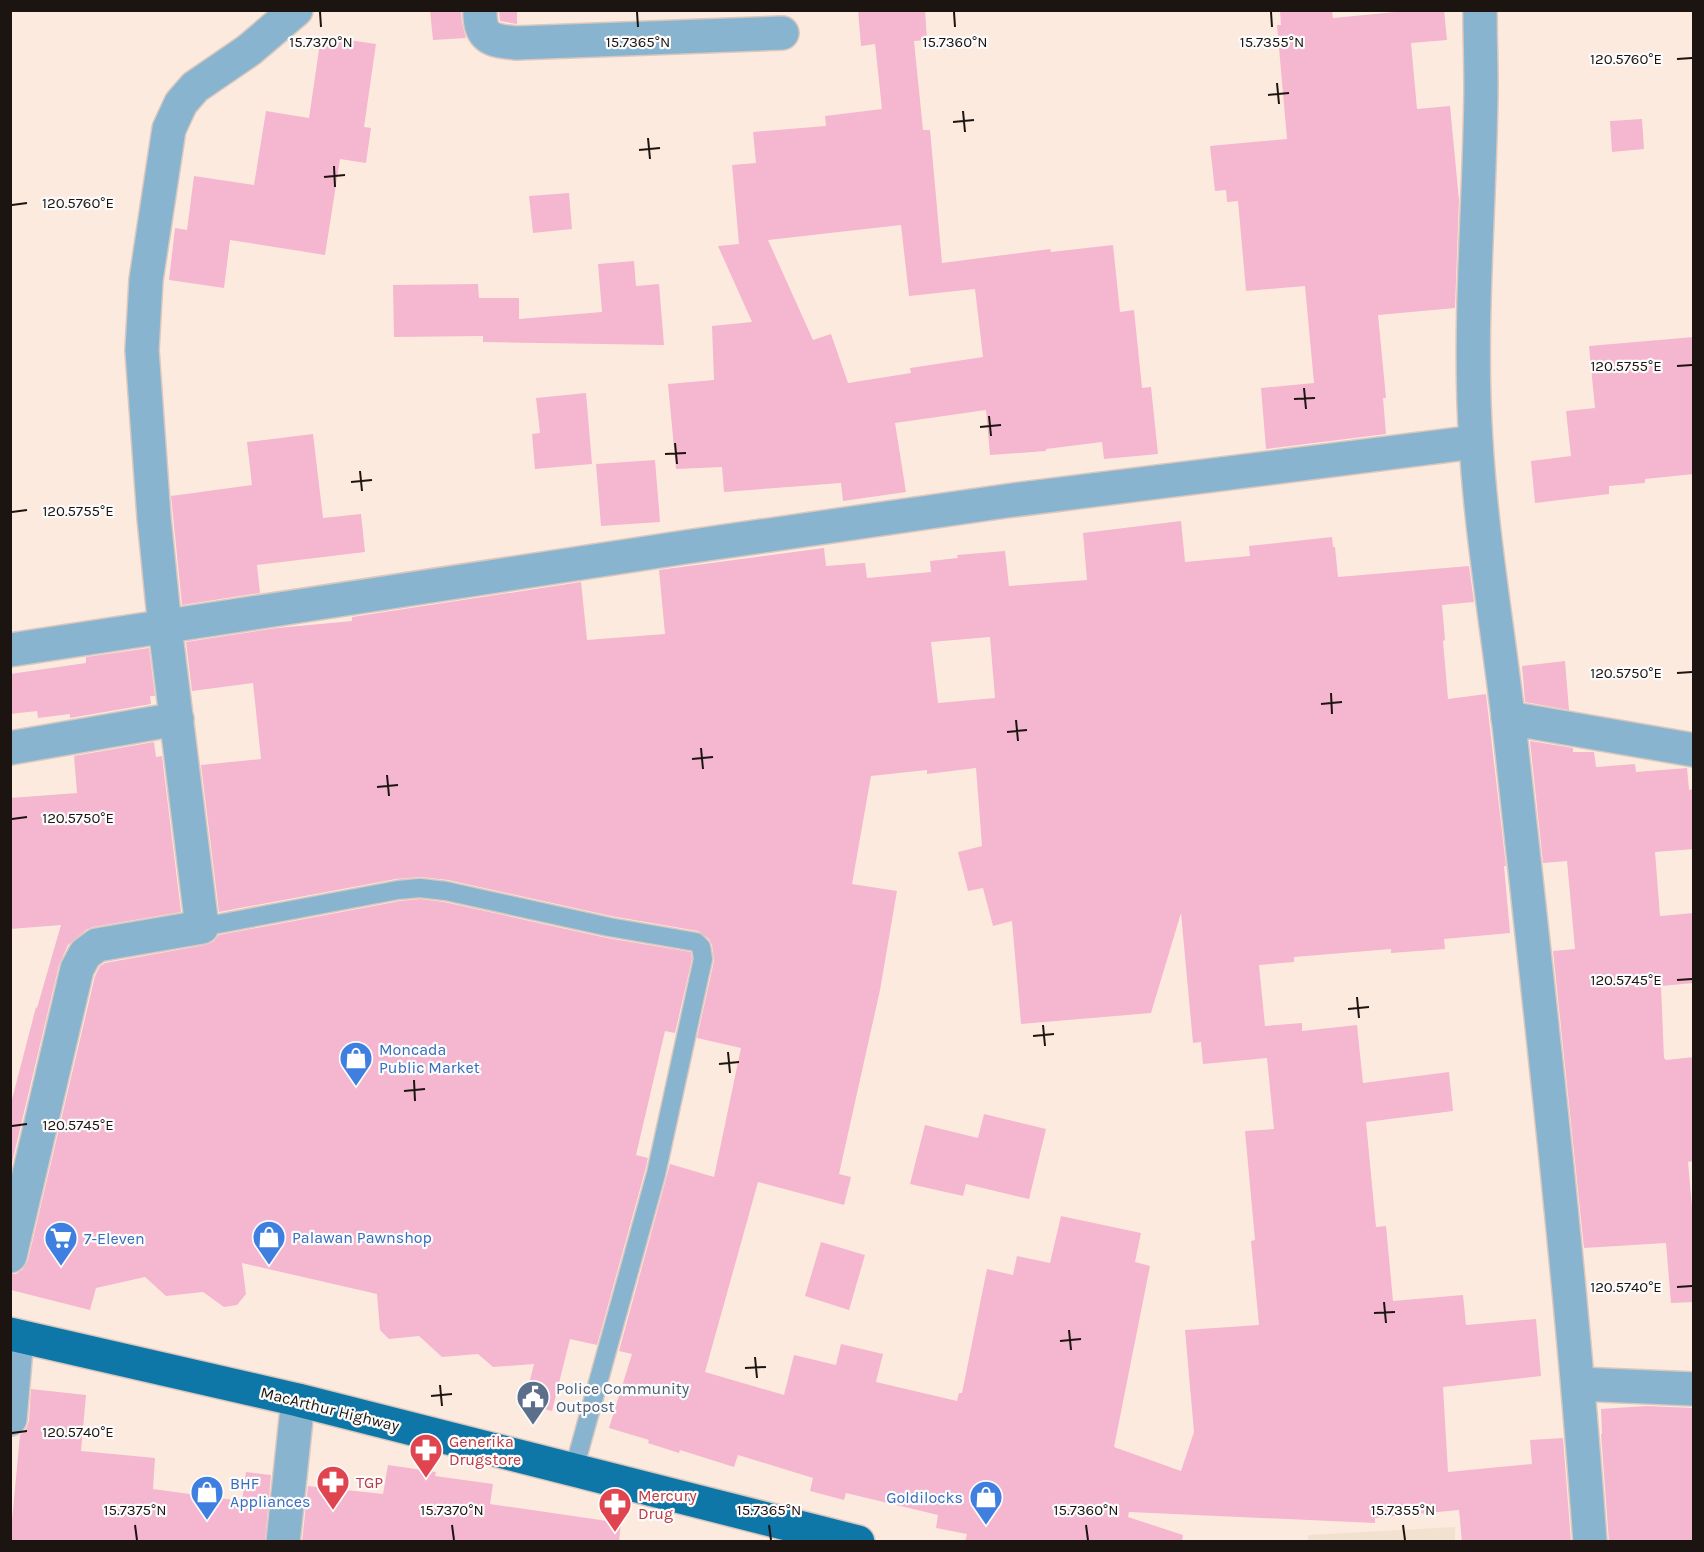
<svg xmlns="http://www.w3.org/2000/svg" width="1704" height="1552" viewBox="0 0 1704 1552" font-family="Karla,sans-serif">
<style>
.commercial{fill:#f2e1cf}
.building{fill:#f4b7cf;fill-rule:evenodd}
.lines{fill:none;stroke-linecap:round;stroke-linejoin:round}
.service-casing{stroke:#d9c8be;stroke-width:21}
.minor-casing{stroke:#d9c8be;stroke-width:36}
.tertiary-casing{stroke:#d9c8be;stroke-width:36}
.trunk-casing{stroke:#d9c8be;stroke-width:36}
.service{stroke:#89b4d0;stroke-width:18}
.minor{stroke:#89b4d0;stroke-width:33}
.tertiary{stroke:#89b4d0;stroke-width:33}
.trunk{stroke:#0e77a7;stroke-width:33}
.ticks{fill:none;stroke:#1c1410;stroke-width:2}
.labels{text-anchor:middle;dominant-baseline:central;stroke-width:4.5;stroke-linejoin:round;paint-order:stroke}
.shop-label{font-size:16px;fill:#366cbe;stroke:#fbfbfb;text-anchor:start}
.service-label{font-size:16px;fill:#4e5e75;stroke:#fbfbfb;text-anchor:start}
.street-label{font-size:16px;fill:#1c1410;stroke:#fbfbfb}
.health-label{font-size:16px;fill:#be3a42;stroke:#fbfbfb;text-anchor:start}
.ticks-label{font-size:15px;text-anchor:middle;fill:#1c1410;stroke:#fbfbfb;stroke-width:4.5;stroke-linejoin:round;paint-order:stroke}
</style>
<rect width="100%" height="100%" fill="#fdeadf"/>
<path class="commercial" d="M 1455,1527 L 1455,1541 L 1308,1541 L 1308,1535 Z"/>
<path class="building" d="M 430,10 L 461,10 L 462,23 L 466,38 L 433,40 Z
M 499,10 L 517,10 L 517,24 L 500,21 Z
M 858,10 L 925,10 L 927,40 L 914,41 L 923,130 L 930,130 L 942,263 L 1050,249 L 1051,252 L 1113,245 L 1120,312 L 1134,310 L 1142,388 L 1151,387 L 1158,454 L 1104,459 L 1102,442 L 1046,449 L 1046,451 L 990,455 L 986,410 L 895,423 L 906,492 L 843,501 L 841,483 L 724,492 L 722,467 L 676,469 L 668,384 L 714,380 L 712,326 L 752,322 L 718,246 L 739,244 L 732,165 L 756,163 L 753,132 L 826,126 L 825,116 L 882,109 L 875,44 L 861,46 ZM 901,225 L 909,296 L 975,289 L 983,357 L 910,368 L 911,373 L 848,383 L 831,334 L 813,340 L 768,240 Z
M 1280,10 L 1332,10 L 1333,18 L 1416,10 L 1444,10 L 1447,40 L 1411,43 L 1417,109 L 1450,106 L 1459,200 L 1455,308 L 1378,315 L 1386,398 L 1383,398 L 1386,434 L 1266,449 L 1261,388 L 1314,383 L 1305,286 L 1246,291 L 1238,201 L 1227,202 L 1226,190 L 1215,191 L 1210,146 L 1287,139 L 1277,25 L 1281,25 Z
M 321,36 L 376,44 L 364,127 L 371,128 L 366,163 L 340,159 L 325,255 L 230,240 L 224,288 L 169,280 L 175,228 L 187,230 L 194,176 L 254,185 L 266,111 L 309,118 Z
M 1642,119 L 1644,149 L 1612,152 L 1610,121 Z
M 569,193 L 572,229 L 533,233 L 529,196 Z
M 634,261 L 636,286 L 659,284 L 664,345 L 483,342 L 483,336 L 394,337 L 393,285 L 478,284 L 479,298 L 519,298 L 519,319 L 602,312 L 598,264 Z
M 1694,337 L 1694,474 L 1645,479 L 1645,483 L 1609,486 L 1609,494 L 1535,503 L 1531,461 L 1571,456 L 1566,411 L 1595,408 L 1589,346 Z
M 586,393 L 592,464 L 535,469 L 532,434 L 540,433 L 536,398 Z
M 313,434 L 323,518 L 361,514 L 365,552 L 257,565 L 260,593 L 182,605 L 171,496 L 252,485 L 247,442 Z
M 655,460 L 660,522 L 601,526 L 596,464 Z
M 1181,521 L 1185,562 L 1250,556 L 1249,546 L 1332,537 L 1333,547 L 1335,547 L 1338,577 L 1469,566 L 1474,602 L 1442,605 L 1445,640 L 1443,641 L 1448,699 L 1486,694 L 1506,866 L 1504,866 L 1510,933 L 1444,939 L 1445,949 L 1391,953 L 1391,949 L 1294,957 L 1294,962 L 1259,965 L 1265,1026 L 1302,1023 L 1302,1031 L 1357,1025 L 1363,1083 L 1449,1072 L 1453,1111 L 1366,1122 L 1376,1227 L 1386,1226 L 1393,1301 L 1463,1295 L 1466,1325 L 1536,1319 L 1541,1376 L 1443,1387 L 1448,1472 L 1532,1464 L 1530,1440 L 1563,1438 L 1571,1542 L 1462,1542 L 1459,1510 L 1375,1518 L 1375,1523 L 1129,1512 L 1128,1517 L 1183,1535 L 1182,1542 L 965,1542 L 967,1534 L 936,1528 L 938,1515 L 846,1493 L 844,1500 L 810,1491 L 813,1478 L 738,1455 L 734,1467 L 680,1450 L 679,1453 L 648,1443 L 649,1440 L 609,1428 L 632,1354 L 619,1351 L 670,1164 L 714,1177 L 741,1048 L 697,1038 L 714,961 L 712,945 L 709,939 L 698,931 L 611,916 L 448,880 L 421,877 L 396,879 L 219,912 L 201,765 L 261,759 L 253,683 L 192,691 L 186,642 L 277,628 L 352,621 L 352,617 L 581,582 L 587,640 L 665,634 L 659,570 L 824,548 L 826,566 L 865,563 L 867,578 L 931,572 L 930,561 L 958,558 L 957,555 L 1005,551 L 1009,586 L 1087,580 L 1083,533 ZM 990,637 L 995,698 L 938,703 L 931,642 ZM 976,768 L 982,846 L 958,852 L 968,891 L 983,888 L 993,926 L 1012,921 L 1021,1024 L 1151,1013 L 1181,913 L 1193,1043 L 1201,1042 L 1203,1064 L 1267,1058 L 1274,1129 L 1245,1131 L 1255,1240 L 1251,1241 L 1259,1325 L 1185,1330 L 1194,1432 L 1181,1471 L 1114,1447 L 1150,1266 L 1135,1262 L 1141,1233 L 1061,1216 L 1050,1263 L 1017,1256 L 1013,1275 L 987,1269 L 962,1393 L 959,1393 L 957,1401 L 876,1382 L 883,1354 L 841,1344 L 836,1365 L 794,1355 L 784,1395 L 705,1372 L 758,1182 L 844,1205 L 851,1177 L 839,1174 L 880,990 L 897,891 L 852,884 L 871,776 L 927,770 L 927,774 Z
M 149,648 L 155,696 L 150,696 L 151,704 L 70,718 L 70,714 L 38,718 L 37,711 L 10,714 L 10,674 L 86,663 L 86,657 Z
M 1565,661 L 1569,710 L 1525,702 L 1522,666 Z
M 1530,741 L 1573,748 L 1573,752 L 1594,752 L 1596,767 L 1635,764 L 1636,772 L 1687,768 L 1689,790 L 1694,789 L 1694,849 L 1655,852 L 1660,916 L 1694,913 L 1694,983 L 1661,986 L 1664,1058 L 1666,1060 L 1694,1057 L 1694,1161 L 1688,1162 L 1694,1229 L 1694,1302 L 1671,1303 L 1666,1243 L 1584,1248 L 1553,951 L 1575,949 L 1567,861 L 1543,863 Z
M 154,742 L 156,757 L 162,756 L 181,912 L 93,927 L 86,930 L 68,945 L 59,965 L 10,1171 L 10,1107 L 36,1007 L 37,1008 L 61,925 L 10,929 L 10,798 L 77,793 L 74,756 Z
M 420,899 L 444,902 L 607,938 L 691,952 L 692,959 L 675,1033 L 665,1031 L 636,1155 L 648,1158 L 645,1171 L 597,1345 L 570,1339 L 552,1411 L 524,1404 L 534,1364 L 493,1367 L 478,1354 L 442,1357 L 419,1336 L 389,1339 L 380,1330 L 377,1294 L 242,1263 L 246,1294 L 237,1305 L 224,1307 L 203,1292 L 166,1296 L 145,1277 L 96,1288 L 90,1310 L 11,1290 L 10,1274 L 16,1274 L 23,1269 L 28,1260 L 95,976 L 100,966 L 105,963 L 205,945 L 213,942 L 219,935 L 400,901 Z
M 984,1114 L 1046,1129 L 1029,1199 L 966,1184 L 963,1196 L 910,1184 L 925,1125 L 978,1138 Z
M 821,1242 L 865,1255 L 849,1310 L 805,1296 Z
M 31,1389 L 86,1395 L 81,1451 L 155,1458 L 153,1489 L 242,1501 L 246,1472 L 271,1475 L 265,1542 L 10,1542 L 20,1435 L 26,1429 L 29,1421 Z
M 1646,1406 L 1694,1408 L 1694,1542 L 1609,1542 L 1601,1434 L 1602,1434 L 1601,1409 Z
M 388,1465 L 436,1472 L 435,1476 L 493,1484 L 490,1504 L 621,1523 L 619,1542 L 302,1542 L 308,1486 L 383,1494 Z"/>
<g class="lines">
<g class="service-casing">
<path id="service" d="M 202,927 L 398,890 L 420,888 L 446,891 L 609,927 L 696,942 L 701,947 L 703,959 L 656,1174 L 574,1469"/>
</g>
<g class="minor-casing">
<path id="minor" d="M 480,10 C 479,38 491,41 516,43 L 782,33
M 10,650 L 686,547 L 1006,501 L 1475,442
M 1508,718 L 1694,750
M 10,748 L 177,719
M 10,1256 L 77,969 L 85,954 L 97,945 L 202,927 L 165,627 L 154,518 L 142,350 L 146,280 L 169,129 L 181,103 L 195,87 L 249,50 L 296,10
M 1579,1384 L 1694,1389
M 10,1419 L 17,1336
M 283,1542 L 298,1400"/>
</g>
<g class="tertiary-casing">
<path id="tertiary" d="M 1480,10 C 1480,36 1481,62 1481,88 C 1480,206 1468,325 1476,443 C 1482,543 1500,642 1511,742 C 1540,1008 1571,1274 1590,1542"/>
</g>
<g class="trunk-casing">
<path id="trunk" d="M 10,1334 L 298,1400 L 858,1542"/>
</g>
<use href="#service" class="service"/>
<use href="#minor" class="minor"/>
<use href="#tertiary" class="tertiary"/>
<use href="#trunk" class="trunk"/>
</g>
<path class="ticks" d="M 320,12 L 321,27M 637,12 L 638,27M 954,12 L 955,27M 1271,12 L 1272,27M 1677,59 L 1692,58M 1277,83 L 1279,104M 1268,95 L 1289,93M 963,111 L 965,132M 953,122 L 974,120M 648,138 L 650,159M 639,150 L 660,148M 334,166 L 335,187M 324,177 L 345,175M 12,205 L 27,203M 1677,366 L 1692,365M 1304,388 L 1306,409M 1294,399 L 1315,398M 989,416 L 991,436M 980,427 L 1001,425M 675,443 L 677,464M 665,454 L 686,453M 360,471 L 362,491M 351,482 L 372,480M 12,512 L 27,510M 1677,673 L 1692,672M 1331,693 L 1332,714M 1321,704 L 1342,702M 1016,720 L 1018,741M 1007,732 L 1027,730M 701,748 L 703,769M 692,759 L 713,757M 387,775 L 389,796M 377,787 L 398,785M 12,819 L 27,817M 1677,980 L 1692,979M 1357,997 L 1359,1018M 1348,1009 L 1369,1007M 1043,1025 L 1045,1046M 1033,1036 L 1054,1034M 728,1052 L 730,1073M 719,1064 L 739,1062M 414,1080 L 415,1101M 404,1091 L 425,1089M 12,1126 L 27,1124M 1677,1287 L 1692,1286M 1384,1302 L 1386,1323M 1374,1313 L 1395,1312M 1069,1330 L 1071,1350M 1060,1341 L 1081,1339M 755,1357 L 757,1378M 745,1368 L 766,1367M 440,1385 L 442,1406M 431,1396 L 452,1394M 12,1433 L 27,1431M 135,1525 L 137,1540M 452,1525 L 454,1540M 769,1525 L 771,1540M 1086,1525 L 1088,1540M 1403,1525 L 1405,1540"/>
<defs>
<g id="shop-pin" transform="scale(1.725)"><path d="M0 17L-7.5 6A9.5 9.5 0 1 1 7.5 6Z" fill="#3f7fe0" stroke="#fbfbfb"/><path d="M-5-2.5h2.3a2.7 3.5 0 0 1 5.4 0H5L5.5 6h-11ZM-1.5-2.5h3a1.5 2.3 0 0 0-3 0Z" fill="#fff"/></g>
<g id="supermarket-pin" transform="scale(1.725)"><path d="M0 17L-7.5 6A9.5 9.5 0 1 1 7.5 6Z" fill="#3f7fe0" stroke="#fbfbfb"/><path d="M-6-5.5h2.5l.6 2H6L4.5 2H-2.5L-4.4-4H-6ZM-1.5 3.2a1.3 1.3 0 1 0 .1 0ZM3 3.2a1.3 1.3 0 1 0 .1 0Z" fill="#fff"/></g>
<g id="civic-pin" transform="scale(1.725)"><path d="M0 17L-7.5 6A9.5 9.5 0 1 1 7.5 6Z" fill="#5c6f8a" stroke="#fbfbfb"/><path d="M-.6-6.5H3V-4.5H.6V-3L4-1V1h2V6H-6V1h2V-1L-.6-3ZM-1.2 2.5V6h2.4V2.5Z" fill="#fff"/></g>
<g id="pharmacy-pin" transform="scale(1.725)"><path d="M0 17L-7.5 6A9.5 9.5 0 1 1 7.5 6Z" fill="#e0444e" stroke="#fbfbfb"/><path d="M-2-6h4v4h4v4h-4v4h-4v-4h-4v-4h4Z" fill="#fff"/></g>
</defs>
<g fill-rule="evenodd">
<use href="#shop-pin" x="356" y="1058"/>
<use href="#shop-pin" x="269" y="1237"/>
<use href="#supermarket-pin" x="61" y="1238"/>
<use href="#civic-pin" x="533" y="1397"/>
<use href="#pharmacy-pin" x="426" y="1450"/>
<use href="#pharmacy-pin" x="333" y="1482"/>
<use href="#shop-pin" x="207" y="1492"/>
<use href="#shop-pin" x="986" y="1497"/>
<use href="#pharmacy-pin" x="615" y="1504"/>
</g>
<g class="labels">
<g class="shop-label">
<text x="379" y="1049">Moncada<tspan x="379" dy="18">Public Market</tspan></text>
<text x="292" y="1237">Palawan Pawnshop</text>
<text x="84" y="1238">7-Eleven</text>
<text x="230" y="1483">BHF<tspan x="230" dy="18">Appliances</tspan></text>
<text x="963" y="1497" text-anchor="end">Goldilocks</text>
</g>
<g class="service-label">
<text x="556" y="1388">Police Community<tspan x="556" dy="18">Outpost</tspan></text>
</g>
<g class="street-label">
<text transform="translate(330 1409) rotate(14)">MacArthur Highway</text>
</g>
<g class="health-label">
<text x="449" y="1441">Generika<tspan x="449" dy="18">Drugstore</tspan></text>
<text x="356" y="1482">TGP</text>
<text x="638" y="1495">Mercury<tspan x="638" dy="18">Drug</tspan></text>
</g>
</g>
<g class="ticks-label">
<text x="321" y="47">15.7370°N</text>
<text x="638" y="47">15.7365°N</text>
<text x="955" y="47">15.7360°N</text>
<text x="1272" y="47">15.7355°N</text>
<text x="1626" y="64">120.5760°E</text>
<text x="78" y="208">120.5760°E</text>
<text x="1626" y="371">120.5755°E</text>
<text x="78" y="516">120.5755°E</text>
<text x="1626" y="678">120.5750°E</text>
<text x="78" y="823">120.5750°E</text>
<text x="1626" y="985">120.5745°E</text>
<text x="78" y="1130">120.5745°E</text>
<text x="1626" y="1292">120.5740°E</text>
<text x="78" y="1437">120.5740°E</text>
<text x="135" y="1515">15.7375°N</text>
<text x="452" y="1515">15.7370°N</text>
<text x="769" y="1515">15.7365°N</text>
<text x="1086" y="1515">15.7360°N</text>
<text x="1403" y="1515">15.7355°N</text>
</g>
<rect width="1704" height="1552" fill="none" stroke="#1c1410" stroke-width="24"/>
</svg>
